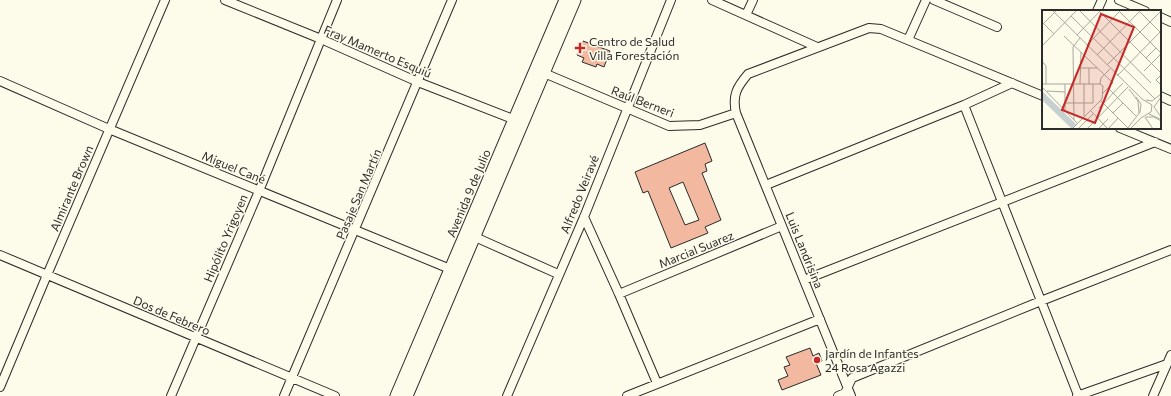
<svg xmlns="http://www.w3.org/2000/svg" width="1171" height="396" viewBox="0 0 1171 396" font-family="Commissioner,sans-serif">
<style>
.building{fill:#f2b8a0;stroke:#2b2b2b;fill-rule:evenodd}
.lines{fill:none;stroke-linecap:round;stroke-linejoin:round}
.street-casing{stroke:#2b2b2b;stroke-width:10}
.secondary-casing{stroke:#2b2b2b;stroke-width:13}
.street{stroke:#fdfbea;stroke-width:8}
.secondary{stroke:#fdfbea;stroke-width:11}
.poi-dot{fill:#c62828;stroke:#fdfbea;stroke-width:1.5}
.labels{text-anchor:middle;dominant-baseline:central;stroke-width:3;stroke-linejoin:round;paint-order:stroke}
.poi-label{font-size:12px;fill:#2b2b2b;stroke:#fdfbea;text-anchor:start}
.street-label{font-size:12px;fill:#2b2b2b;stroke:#fdfbea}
.inset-road{fill:none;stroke:#a9a89e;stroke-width:1}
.view{fill:#c62828;fill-opacity:0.15;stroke:#c62828;stroke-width:2}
.inset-edge{fill:none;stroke:#2b2b2b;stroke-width:2}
</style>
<rect width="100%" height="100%" fill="#fdfbea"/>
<path class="building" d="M 583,41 L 610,51 L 604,67 L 597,64 L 596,67 L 582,62 L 584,58 L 577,55 Z
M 705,143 L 712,161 L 705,164 L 707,171 L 702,173 L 721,220 L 705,227 L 708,233 L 671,248 L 648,191 L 643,193 L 635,172 ZM 683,182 L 699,220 L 685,225 L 669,188 Z
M 810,348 L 813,356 L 819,353 L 822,361 L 816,363 L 821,375 L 782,390 L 778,380 L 788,376 L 784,367 L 790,365 L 786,357 Z"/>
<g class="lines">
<g class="street-casing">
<path id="street" d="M 225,0 L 321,39 L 418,82 L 518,121
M 712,0 L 817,47
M 934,0 L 997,27
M 1119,0 L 1145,11
M 1097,11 L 1102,0
M 746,15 L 753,0
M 1160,17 L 1171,22
M 908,40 L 926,0
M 544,73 L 669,126 L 700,125 L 736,113
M 0,81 L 109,129 L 455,271
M 1160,96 L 1171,101
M 964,105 L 1078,395
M 1120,128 L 1171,149
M 766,185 L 964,105 L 1012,83
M 584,217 L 619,294 L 657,383
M 475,237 L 558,274
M 0,255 L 335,396
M 804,280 L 1155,142
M 619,294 L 782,226
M 0,387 L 47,275 L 165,0
M 171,396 L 259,191 L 337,0
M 284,396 L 452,0
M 507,396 L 584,217 L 671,0
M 627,396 L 820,319
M 838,396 L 845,393 L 852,378 L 1041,301 L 1171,250
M 851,396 L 736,113 C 732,95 737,87 748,74 L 869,28 L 881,29 L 1043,96
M 1077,396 L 1167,364
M 1153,396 L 1171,355"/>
</g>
<g class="secondary-casing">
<path id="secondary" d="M 396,396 L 565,0
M 407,396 L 575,0"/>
</g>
<use href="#street" class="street"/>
<use href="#secondary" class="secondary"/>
</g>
<g class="poi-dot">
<path d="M578 42h4v4h4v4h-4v4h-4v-4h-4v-4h4z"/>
<circle cx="817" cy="360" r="4"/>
</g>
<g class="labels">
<g class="poi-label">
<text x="589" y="41">Centro de Salud<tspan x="589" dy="14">Villa Forestación</tspan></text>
<text x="825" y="353">Jardín de Infantes<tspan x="825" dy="14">24 Rosa Agazzi</tspan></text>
</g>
<g class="street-label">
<text transform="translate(378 51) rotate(23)">Fray Mamerto Esquiú</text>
<text transform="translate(643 101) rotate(21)">Raúl Berneri</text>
<text transform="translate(234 167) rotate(22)">Miguel Cané</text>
<text transform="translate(71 188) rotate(-67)">Almirante Brown</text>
<text transform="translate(468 193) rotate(-67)">Avenida 9 de Julio</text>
<text transform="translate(358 194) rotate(-67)">Pasaje San Martín</text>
<text transform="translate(579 194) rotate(-68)">Alfredo Veiravé</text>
<text transform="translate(225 238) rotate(-67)">Hipólito Yrigoyen</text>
<text transform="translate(696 249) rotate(-22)">Marcial Suarez</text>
<text transform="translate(805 250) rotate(68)">Luis Landrisina</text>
<text transform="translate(172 315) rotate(23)">Dos de Febrero</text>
</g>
</g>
<g transform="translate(1042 10)">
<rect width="119" height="119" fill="#fdfbea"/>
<path d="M 0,81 L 34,114 L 30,119 L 0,90 Z" fill="#c7d0d0"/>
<path class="inset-road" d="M 10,0 L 100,89 L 110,95 L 109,102 L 99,108 L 88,119M 37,0 L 109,73M 56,0 L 119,63M 76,0 L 119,43M 96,0 L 118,22M 29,6 L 113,89M 0,12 L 12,24M 0,15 L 15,0M 35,25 L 59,0M 22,26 L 71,73 L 61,83M 45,35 L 79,0M 0,36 L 35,0M 55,45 L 99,0M 104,48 L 114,38M 0,51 L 4,56 L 4,74M 65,55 L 119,1M 39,58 L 55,58M 47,58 L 47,74M 102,61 L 119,44M 119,65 L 114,70 L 119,75M 75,66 L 119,21M 0,74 L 58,74M 38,74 L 39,42M 58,74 L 59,68 L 68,59M 0,77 L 36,114M 66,78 L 95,107M 87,79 L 96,91 L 97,103M 5,81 L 23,82M 119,87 L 112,97 L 119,107M 104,90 L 110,91 L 119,84M 59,91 L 86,118M 24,93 L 51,93M 51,93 L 51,74M 57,98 L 81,73M 23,101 L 23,74M 49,101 L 66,119M 71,103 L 81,93M 107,104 L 118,109M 42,106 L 42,74M 103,107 L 111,119M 104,107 L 112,107 L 119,111M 32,110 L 31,37 L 38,28M 31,118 L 60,89 L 61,76 L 58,74M 36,119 L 51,104M 45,119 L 86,77M 56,119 L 66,109M 66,119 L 76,108M 85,119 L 98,102 L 99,94 L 94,87"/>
<path class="view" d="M 59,4 L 92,17 L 53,113 L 20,100 Z"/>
<rect width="119" height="119" class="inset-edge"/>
</g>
</svg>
